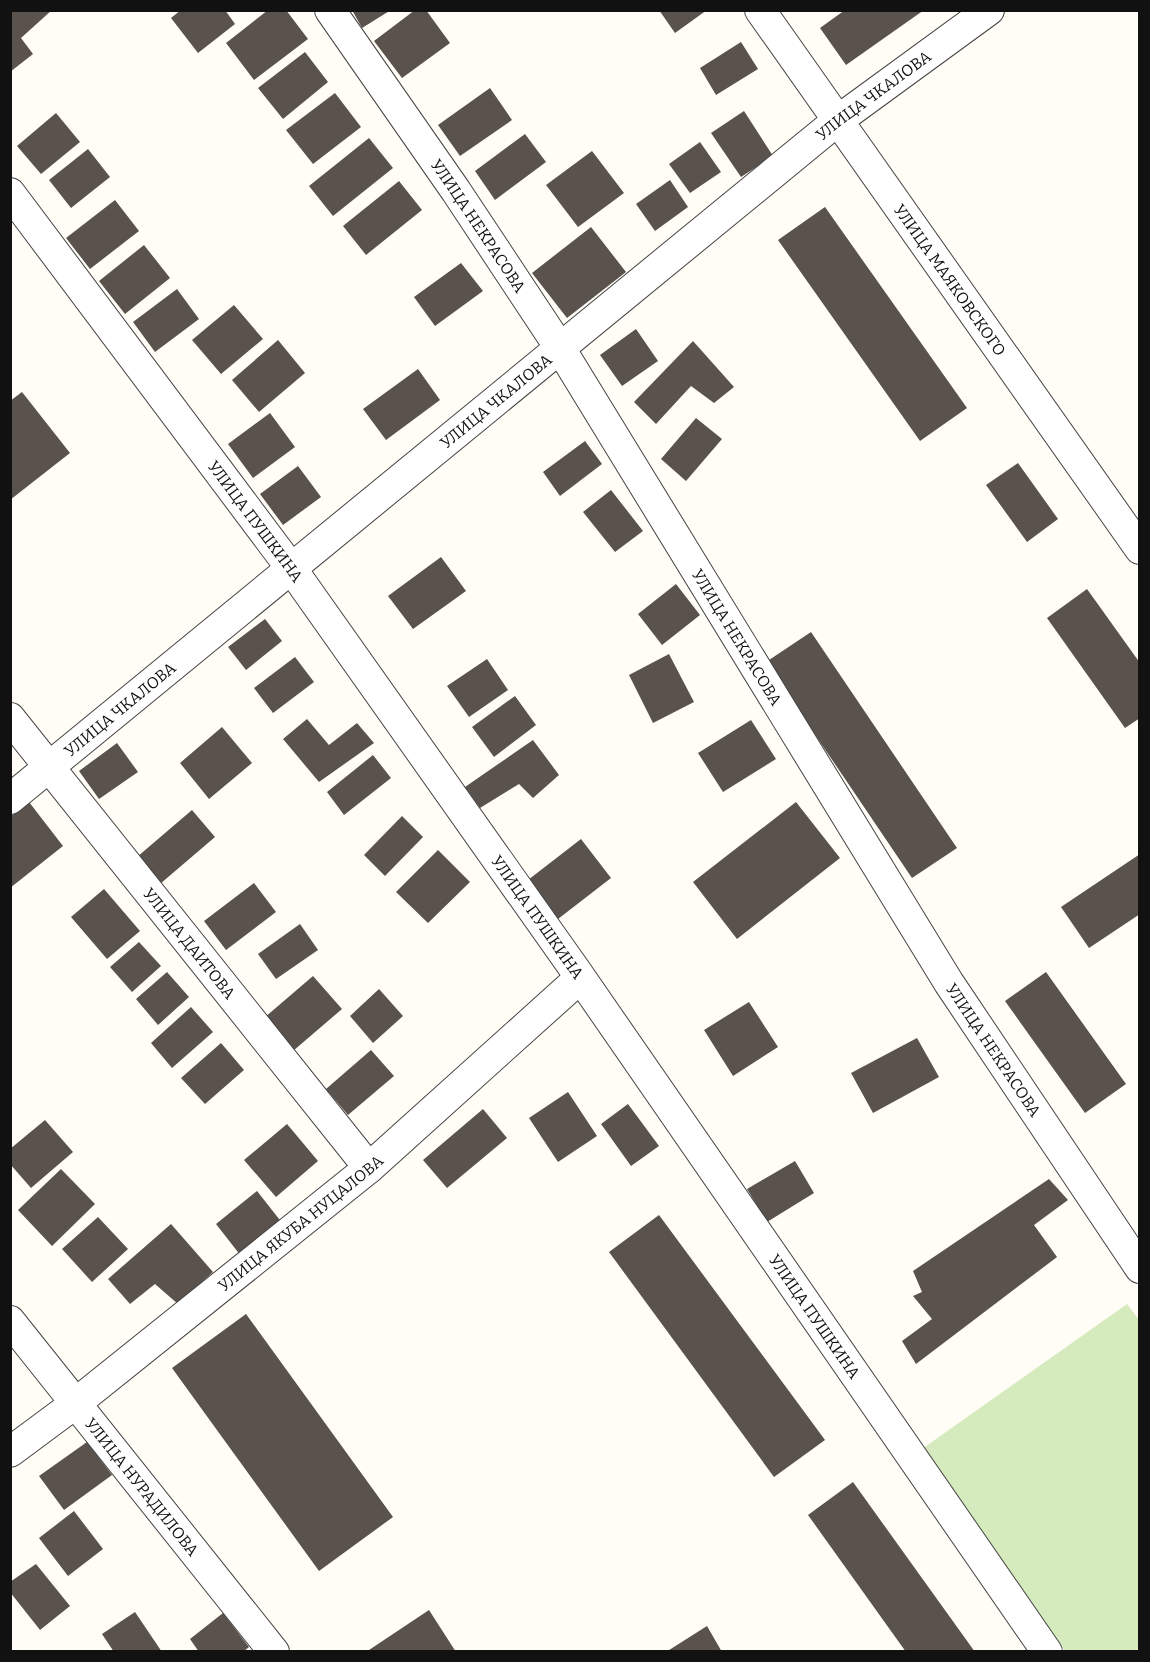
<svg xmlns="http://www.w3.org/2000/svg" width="1150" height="1662" viewBox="0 0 1150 1662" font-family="Bitter,serif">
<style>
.green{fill:#d5ebbd}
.building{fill:#5a524d}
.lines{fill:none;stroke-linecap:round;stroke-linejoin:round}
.minor-casing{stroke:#444;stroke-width:32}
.minor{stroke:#fff;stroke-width:30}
.labels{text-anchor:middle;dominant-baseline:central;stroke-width:6;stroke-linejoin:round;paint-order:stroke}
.street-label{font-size:16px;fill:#111;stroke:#fff}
</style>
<rect width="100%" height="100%" fill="#fffdf5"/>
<path class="green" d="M 1127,1304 L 1140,1321 L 1139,1651 L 1065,1651 L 922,1449 Z"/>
<path class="building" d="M 10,10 L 52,10 L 21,38 L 33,54 L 10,72 Z
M 181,10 L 225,10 L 235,24 L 198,53 L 171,18 Z
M 268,10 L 286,10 L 308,39 L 254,80 L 226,43 Z
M 352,10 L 391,10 L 362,28 Z
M 415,10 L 426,10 L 450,43 L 402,78 L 374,41 Z
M 659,10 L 707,10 L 675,33 Z
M 845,10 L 924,10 L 846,65 L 820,28 Z
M 741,42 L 758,69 L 716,95 L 700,68 Z
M 305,52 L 328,82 L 283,119 L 258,88 Z
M 490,88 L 512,120 L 460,156 L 438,125 Z
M 335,93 L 361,127 L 313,164 L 286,130 Z
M 744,111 L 773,156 L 741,177 L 711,133 Z
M 56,113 L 80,142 L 41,174 L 17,146 Z
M 525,134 L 546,162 L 495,200 L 475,171 Z
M 369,138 L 393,168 L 333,216 L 309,186 Z
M 700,142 L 721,172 L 690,193 L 669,164 Z
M 88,149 L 110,177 L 71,208 L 49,180 Z
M 592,151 L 624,193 L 578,227 L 546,185 Z
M 670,180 L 688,207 L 655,231 L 636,204 Z
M 399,181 L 422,210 L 366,255 L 343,226 Z
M 115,200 L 139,231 L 90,269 L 66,238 Z
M 825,207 L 967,408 L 920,441 L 778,240 Z
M 591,227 L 626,272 L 567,318 L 532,273 Z
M 144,245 L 170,278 L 125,314 L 99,281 Z
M 461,263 L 483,291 L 435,326 L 414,297 Z
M 177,289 L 199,319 L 155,352 L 133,322 Z
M 234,305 L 263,339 L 221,374 L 192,340 Z
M 636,329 L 658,361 L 622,386 L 600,355 Z
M 278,340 L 305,373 L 259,412 L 232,380 Z
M 693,341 L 734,387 L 714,403 L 691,386 L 656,424 L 634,402 Z
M 418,369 L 440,400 L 386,440 L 363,409 Z
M 22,392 L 70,453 L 10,500 L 10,401 Z
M 270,413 L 295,447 L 253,478 L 228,444 Z
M 696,418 L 722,439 L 686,481 L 661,459 Z
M 585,441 L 602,464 L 560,496 L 543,472 Z
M 1018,463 L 1058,519 L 1027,542 L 986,485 Z
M 298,466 L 321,497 L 283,525 L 260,494 Z
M 611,490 L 643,531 L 615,552 L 583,512 Z
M 441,557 L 466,591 L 413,629 L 388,596 Z
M 676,584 L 700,615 L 662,645 L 638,614 Z
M 1087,589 L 1140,663 L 1140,718 L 1125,728 L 1047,618 Z
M 265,619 L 282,641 L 246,670 L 228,647 Z
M 811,632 L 957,848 L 912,878 L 766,662 Z
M 669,654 L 694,702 L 653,723 L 629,675 Z
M 295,657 L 314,682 L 273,713 L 254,688 Z
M 487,659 L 508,690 L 469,717 L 447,686 Z
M 515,696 L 536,725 L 494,757 L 472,727 Z
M 307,719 L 329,745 L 357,723 L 374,743 L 319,782 L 283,739 Z
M 751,720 L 776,759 L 723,792 L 698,753 Z
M 222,727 L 252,763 L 209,799 L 180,763 Z
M 533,740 L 559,775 L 533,798 L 519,784 L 480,808 L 465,787 Z
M 117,743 L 138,772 L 99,799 L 79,771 Z
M 373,755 L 391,778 L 344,815 L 327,792 Z
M 29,802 L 63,846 L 10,888 L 10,817 Z
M 796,802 L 840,858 L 737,939 L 693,882 Z
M 192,810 L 215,837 L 160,884 L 137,857 Z
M 402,816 L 423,837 L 385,876 L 364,855 Z
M 581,839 L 611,878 L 558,919 L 528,880 Z
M 438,850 L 470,882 L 428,923 L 396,892 Z
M 1140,854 L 1140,914 L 1089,948 L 1061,907 Z
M 254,883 L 276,912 L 226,950 L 204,921 Z
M 104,889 L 140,931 L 107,959 L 71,917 Z
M 300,924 L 318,950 L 276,979 L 258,954 Z
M 139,942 L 161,966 L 132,992 L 110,967 Z
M 167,972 L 189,997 L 158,1025 L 136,999 Z
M 1046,972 L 1126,1084 L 1085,1113 L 1005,1001 Z
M 313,976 L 342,1009 L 293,1051 L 264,1018 Z
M 379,989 L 403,1016 L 373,1043 L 350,1016 Z
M 749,1002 L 778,1047 L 733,1076 L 704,1030 Z
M 191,1007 L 213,1032 L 172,1068 L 151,1043 Z
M 917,1038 L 939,1077 L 873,1113 L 851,1073 Z
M 221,1043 L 244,1070 L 205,1104 L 181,1078 Z
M 371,1050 L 394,1076 L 348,1115 L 326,1089 Z
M 568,1092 L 597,1136 L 558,1162 L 529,1118 Z
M 628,1104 L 659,1146 L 631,1166 L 601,1124 Z
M 483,1109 L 507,1138 L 447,1188 L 423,1160 Z
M 45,1120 L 73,1152 L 31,1188 L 10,1164 L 10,1149 Z
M 287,1124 L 318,1161 L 276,1197 L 244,1160 Z
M 795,1161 L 814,1193 L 767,1222 L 747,1189 Z
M 61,1169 L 95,1204 L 52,1246 L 18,1210 Z
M 1049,1179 L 1068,1200 L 1034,1225 L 1057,1257 L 916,1364 L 902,1341 L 932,1319 L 913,1296 L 922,1292 L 913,1271 Z
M 257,1191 L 283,1224 L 241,1256 L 216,1224 Z
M 659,1215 L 825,1440 L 774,1477 L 609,1252 Z
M 98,1217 L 128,1249 L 92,1282 L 62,1249 Z
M 171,1224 L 213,1272 L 178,1304 L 155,1284 L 130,1304 L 108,1279 Z
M 246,1314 L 393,1517 L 319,1571 L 172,1368 Z
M 87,1442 L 112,1475 L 64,1510 L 39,1476 Z
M 853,1482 L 975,1652 L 906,1652 L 808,1515 Z
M 74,1511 L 103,1549 L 68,1576 L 39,1538 Z
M 36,1564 L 70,1606 L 40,1630 L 10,1592 L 10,1582 Z
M 429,1610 L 456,1652 L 366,1652 Z
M 135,1612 L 162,1652 L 114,1652 L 102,1634 Z
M 223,1613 L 249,1647 L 243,1652 L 199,1652 L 190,1639 Z
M 707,1626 L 722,1652 L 666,1652 Z"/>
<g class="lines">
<g class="minor-casing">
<g id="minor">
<path id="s1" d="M 330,10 L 456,191 L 560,348 L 949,983 L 1140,1268"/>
<path id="s2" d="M 760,10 L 1140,549"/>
<path id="s3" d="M 10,193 L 291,568 L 576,971 L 1047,1652"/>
<path id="s4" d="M 10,718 L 369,1168"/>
<path id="s5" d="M 10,799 L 837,121 L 989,10"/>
<path id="s6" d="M 10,1321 L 274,1652"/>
<path id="s7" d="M 10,1452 L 76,1403 L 369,1168 L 580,978"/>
</g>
</g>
<use href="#minor" class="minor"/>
</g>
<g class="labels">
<g class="street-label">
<text stroke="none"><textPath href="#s5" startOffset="1114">УЛИЦА ЧКАЛОВА</textPath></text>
<text stroke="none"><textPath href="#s1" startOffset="262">УЛИЦА НЕКРАСОВА</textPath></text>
<text stroke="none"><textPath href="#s2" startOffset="330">УЛИЦА МАЯКОВСКОГО</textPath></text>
<text stroke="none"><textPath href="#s5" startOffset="628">УЛИЦА ЧКАЛОВА</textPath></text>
<text stroke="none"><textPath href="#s3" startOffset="410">УЛИЦА ПУШКИНА</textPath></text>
<text stroke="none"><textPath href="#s1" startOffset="748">УЛИЦА НЕКРАСОВА</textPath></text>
<text stroke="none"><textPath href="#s5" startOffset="142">УЛИЦА ЧКАЛОВА</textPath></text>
<text stroke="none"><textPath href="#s3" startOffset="896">УЛИЦА ПУШКИНА</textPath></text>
<text stroke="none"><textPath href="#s4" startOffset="288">УЛИЦА ДАИТОВА</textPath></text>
<text stroke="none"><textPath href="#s1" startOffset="1234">УЛИЦА НЕКРАСОВА</textPath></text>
<text stroke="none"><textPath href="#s7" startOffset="370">УЛИЦА ЯКУБА НУЦАЛОВА</textPath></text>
<text stroke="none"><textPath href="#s3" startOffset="1382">УЛИЦА ПУШКИНА</textPath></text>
<text stroke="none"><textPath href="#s6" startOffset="212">УЛИЦА НУРАДИЛОВА</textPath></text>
</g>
</g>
<rect width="1150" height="1662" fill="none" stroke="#111111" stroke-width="24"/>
</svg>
